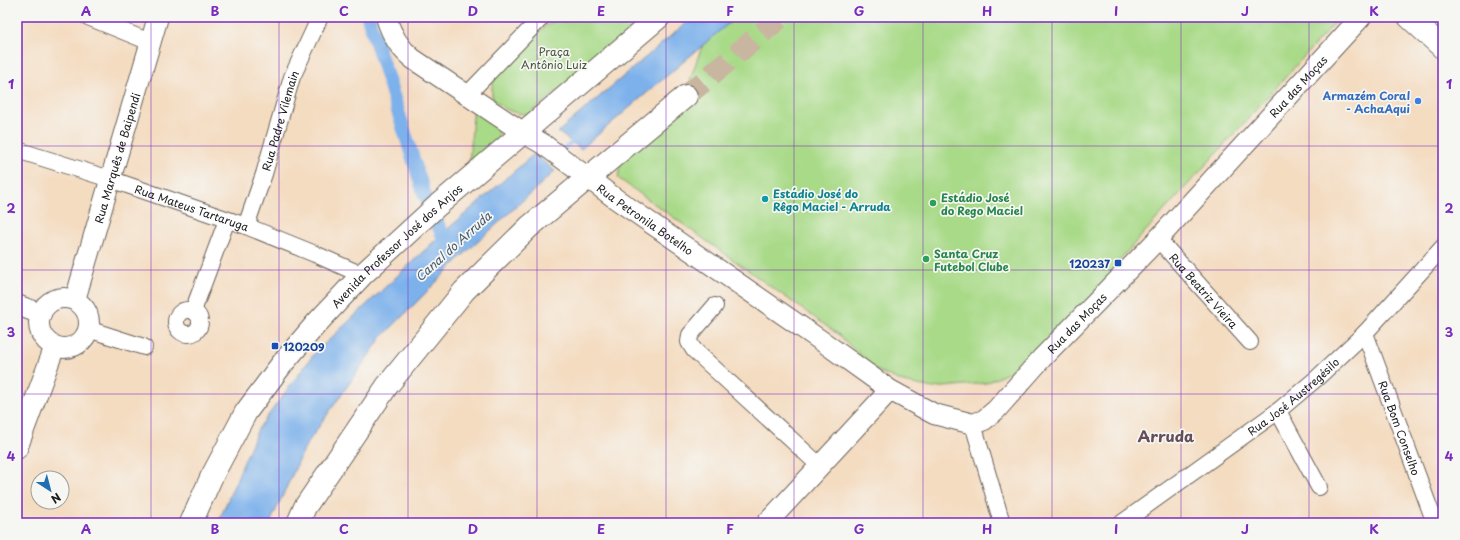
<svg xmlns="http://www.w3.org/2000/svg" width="1460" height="540" viewBox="0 0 1460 540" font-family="'Playpen Sans',sans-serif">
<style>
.green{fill:#a9da88;stroke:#627b52}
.water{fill:#7db1eb;stroke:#4c6684}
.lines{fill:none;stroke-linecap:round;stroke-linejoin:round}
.stream{stroke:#7db1eb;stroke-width:4}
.canal{stroke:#7db1eb;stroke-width:14}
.secondary-tunnel{stroke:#c9b6a0;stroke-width:22;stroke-dasharray:22 11;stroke-linecap:butt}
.minor-casing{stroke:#685f56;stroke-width:18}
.tertiary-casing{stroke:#685f56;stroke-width:22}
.secondary-casing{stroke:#685f56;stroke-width:24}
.primary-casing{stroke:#685f56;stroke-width:24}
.minor{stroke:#fff;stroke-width:16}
.tertiary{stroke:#fff;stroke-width:20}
.secondary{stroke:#fff;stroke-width:22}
.primary{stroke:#fff;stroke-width:22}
.grid{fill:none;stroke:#7b2cbf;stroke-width:1;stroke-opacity:0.55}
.shop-dot{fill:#3f7fe0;stroke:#f6f6f2;stroke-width:1.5}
.culture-dot{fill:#0f9aa8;stroke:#f6f6f2;stroke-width:1.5}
.leisure-dot{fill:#2e9e5b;stroke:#f6f6f2;stroke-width:1.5}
.transit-dot{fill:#1a4fb4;stroke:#f6f6f2;stroke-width:1.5}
.labels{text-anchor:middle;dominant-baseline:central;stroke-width:3.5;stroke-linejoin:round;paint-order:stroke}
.park-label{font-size:11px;fill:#46553c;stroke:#f6f6f2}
.street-label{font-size:11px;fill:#1c1c1c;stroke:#f6f6f2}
.shop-label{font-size:11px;font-weight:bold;fill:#366cbe;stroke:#f6f6f2;text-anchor:end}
.culture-label{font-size:11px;font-weight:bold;fill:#0d838f;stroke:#f6f6f2;text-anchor:start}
.leisure-label{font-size:11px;font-weight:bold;fill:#27864d;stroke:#f6f6f2;text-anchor:start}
.transit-label{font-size:11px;font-weight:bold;fill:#164399;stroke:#f6f6f2;text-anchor:end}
.water-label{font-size:12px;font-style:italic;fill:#43586f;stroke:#f6f6f2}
.district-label{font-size:15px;font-weight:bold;fill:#654d59;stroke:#f6f6f2}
.neatline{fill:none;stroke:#7b2cbf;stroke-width:1.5}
.grid-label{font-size:13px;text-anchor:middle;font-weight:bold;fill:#7b2cbf}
</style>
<rect width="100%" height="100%" fill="#f6f6f2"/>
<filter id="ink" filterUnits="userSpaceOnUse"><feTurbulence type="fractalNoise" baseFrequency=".025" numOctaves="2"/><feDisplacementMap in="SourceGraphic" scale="8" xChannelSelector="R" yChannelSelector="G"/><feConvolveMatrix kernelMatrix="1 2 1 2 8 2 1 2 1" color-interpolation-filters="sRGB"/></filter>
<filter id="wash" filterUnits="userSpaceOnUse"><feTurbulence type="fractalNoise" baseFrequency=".012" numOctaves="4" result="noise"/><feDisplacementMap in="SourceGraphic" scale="16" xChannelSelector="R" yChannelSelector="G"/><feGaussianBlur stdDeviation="0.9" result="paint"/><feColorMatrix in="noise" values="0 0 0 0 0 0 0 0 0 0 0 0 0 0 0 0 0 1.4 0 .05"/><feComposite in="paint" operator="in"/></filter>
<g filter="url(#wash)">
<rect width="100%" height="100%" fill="#f4dcc1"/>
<path class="green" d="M 560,17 L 649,17 L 529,114 C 515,115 499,108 492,97 L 492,87 L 495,77 L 537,32 Z
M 725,17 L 1340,17 L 1114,266 L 1118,269 L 1023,366 L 986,383 L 933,388 L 903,382 L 874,369 L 839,335 L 618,178 L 621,159 L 686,96 L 692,74 L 701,49 L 709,34 Z
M 474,105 L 499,126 L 498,143 L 469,164 Z"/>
<path class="water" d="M 693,17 L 736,17 L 581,149 L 558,132 Z
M 534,154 L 555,171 L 460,258 L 381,338 L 306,445 L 270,523 L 218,523 L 258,429 L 314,354 L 442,234 Z"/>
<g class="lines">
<path class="stream" d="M 562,150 L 571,143"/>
<path class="canal" d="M 368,17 L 424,193 L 442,234"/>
</g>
</g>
<g filter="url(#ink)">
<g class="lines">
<path class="secondary-tunnel" d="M 686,96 L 781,17"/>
<g class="minor-casing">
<g id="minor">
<path d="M 88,17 L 150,42"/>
<path d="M 467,95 L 542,17"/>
<path id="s1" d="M 17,150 L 110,179 L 246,226 L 315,254 L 362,275"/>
<path id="s2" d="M 246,226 L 264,174 L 292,77 L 320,17"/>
<path id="s3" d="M 1158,239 L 1250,342"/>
<path d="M 715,306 L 690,335 L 689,342 L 694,350 L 820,466"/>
<circle cx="188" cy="322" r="12"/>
<path d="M 193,311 L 227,220"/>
<path d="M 88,329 L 144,347"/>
<path id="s4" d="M 1365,333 L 1435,523"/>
<path d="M 1278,411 L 1319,487"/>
<path d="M 973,424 L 1002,523"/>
<path id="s5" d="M 1122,523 L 1278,411 L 1317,378 L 1365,333 L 1443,247"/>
</g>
</g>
<g class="tertiary-casing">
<g id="tertiary">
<path id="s6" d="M 386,17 C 391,34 399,48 413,59 L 524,133 L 543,144 L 616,199 L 826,344 L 890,390 L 934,414 L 973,424 L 984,420 L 996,410 L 1042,358 L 1158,239 L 1361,17"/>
<circle cx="64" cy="323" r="25"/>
<path id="s7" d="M 75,300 L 158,17"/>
<path d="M 17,305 L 41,314"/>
<path d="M 17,449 L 55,346"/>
<path d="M 767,523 L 890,390"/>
</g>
</g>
<g class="secondary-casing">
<g id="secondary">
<path id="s8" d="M 191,523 L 211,478 L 246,412 L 282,364 L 316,324 L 362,275 L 438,205 L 659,17"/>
<path d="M 298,523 L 305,507 L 387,386 L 464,291 L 529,227 L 686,96"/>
</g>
</g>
<g class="primary-casing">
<path id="primary" d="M 1409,17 L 1443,48"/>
</g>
<use href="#minor" class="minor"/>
<use href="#tertiary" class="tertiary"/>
<use href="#secondary" class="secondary"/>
<use href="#primary" class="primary"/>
</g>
</g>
<path class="grid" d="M 151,17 L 151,523M 279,17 L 279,523M 408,17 L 408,523M 537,17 L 537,523M 666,17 L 666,523M 794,17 L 794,523M 923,17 L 923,523M 1052,17 L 1052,523M 1181,17 L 1181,523M 1309,17 L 1309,523M 17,146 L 1443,146M 17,270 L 1443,270M 17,394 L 1443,394"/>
<circle class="shop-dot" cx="1418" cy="101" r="4"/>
<circle class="culture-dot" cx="765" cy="199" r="4"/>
<g class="leisure-dot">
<circle cx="933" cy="203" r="4"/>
<circle cx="926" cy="259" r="4"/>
</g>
<g class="transit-dot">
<rect x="1114" y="259" width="8" height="8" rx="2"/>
<rect x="271" y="342" width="8" height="8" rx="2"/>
</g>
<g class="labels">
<g class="park-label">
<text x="554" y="51">Praça<tspan x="554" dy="13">Antônio Luiz</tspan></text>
</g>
<g class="street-label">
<text stroke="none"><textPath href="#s6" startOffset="1192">Rua das Moças</textPath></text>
<text stroke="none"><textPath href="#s2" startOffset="111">Rua Padre Vilemain</textPath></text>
<text stroke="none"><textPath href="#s7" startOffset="148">Rua Marquês de Baipendi</textPath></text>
<text stroke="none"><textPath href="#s1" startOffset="184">Rua Mateus Tartaruga</textPath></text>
<text stroke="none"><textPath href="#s6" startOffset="333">Rua Petronila Botelho</textPath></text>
<text stroke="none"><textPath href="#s8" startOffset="349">Avenida Professor José dos Anjos</textPath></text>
<text stroke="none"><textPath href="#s3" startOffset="69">Rua Beatriz Vieira</textPath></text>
<text stroke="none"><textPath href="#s6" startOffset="868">Rua das Moças</textPath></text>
<text stroke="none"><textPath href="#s5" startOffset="213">Rua José Austregésilo</textPath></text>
<text stroke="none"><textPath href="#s4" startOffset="101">Rua Bom Conselho</textPath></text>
</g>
<g class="shop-label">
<text x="1410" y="95">Armazém Coral<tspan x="1410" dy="13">- AchaAqui</tspan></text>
</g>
<g class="culture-label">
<text x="773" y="193">Estádio José do<tspan x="773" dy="13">Rêgo Maciel - Arruda</tspan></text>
</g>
<g class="leisure-label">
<text x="941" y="197">Estádio José<tspan x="941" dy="13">do Rego Maciel</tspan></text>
<text x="934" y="253">Santa Cruz<tspan x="934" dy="13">Futebol Clube</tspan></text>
</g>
<g class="transit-label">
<text x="1110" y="263">120237</text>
<text x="283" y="346" text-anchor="start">120209</text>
</g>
<g class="water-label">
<text transform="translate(453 246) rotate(-42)">Canal do Arruda</text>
</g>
<g class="district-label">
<text x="1166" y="435">Arruda</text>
</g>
</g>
<rect width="1460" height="540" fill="none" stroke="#f6f6f2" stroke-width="44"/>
<g transform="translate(50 490) rotate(144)"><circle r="19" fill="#f6f6f2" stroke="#9f9f9c"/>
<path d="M0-3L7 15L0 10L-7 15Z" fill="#1f6fb2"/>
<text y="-6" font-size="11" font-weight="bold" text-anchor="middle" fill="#1c1c1c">N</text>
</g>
<rect x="22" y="22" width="1416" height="496" class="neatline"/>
<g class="grid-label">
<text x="86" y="16">A</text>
<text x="215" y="16">B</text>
<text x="344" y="16">C</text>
<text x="473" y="16">D</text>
<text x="601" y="16">E</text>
<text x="730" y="16">F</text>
<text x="859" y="16">G</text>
<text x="987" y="16">H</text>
<text x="1116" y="16">I</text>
<text x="1245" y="16">J</text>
<text x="1374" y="16">K</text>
<text x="11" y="89">1</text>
<text x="1449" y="89">1</text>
<text x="11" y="213">2</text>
<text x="1449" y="213">2</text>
<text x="11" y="337">3</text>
<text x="1449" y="337">3</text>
<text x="11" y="461">4</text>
<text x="1449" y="461">4</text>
<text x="86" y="534">A</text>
<text x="215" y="534">B</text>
<text x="344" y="534">C</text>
<text x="473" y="534">D</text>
<text x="601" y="534">E</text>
<text x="730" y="534">F</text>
<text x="859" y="534">G</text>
<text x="987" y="534">H</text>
<text x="1116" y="534">I</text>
<text x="1245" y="534">J</text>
<text x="1374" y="534">K</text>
</g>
</svg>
